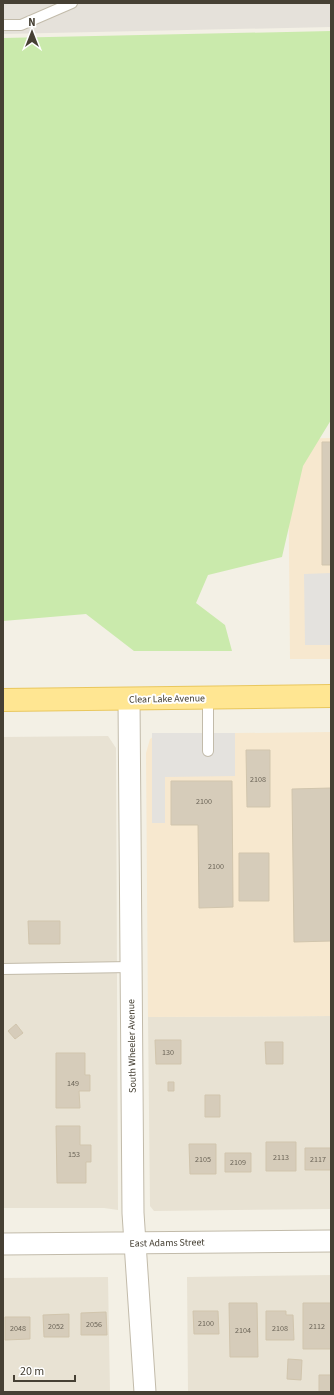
<svg xmlns="http://www.w3.org/2000/svg" width="334" height="1395" viewBox="0 0 334 1395" font-family="'Source Sans 3',sans-serif">
<style>
.residential{fill:#e8e2d3}
.commercial{fill:#f7e8cf}
.industrial{fill:#e5e1da}
.green{fill:#caeaac}
.parking{fill:#e4e2de}
.building{fill:#d6ccba;stroke:#d1c5ad}
.lines{fill:none;stroke-linecap:round;stroke-linejoin:round}
.lane-casing{stroke:#c2bbaa;stroke-width:12}
.street-casing{stroke:#c2bbaa;stroke-width:23}
.primary-casing{stroke:#e9c75d;stroke-width:24}
.lane{stroke:#fff;stroke-width:10}
.street{stroke:#fff;stroke-width:21}
.primary{stroke:#ffe692;stroke-width:22}
.labels{text-anchor:middle;dominant-baseline:central;stroke-width:4;stroke-linejoin:round;paint-order:stroke}
.number-label{font-size:8px;fill:#6a6356}
.street-label{font-size:10px;fill:#464034;stroke:#fff}
</style>
<rect width="100%" height="100%" fill="#f3f0e5"/>
<path class="residential" d="M 108,736 L 116,748 L 118,1210 L 104,1208 L 3,1208 L 3,737 Z
M 331,1016 L 331,1209 L 154,1211 L 150,1206 L 148,1017 Z
M 331,1275 L 331,1392 L 188,1392 L 187,1277 Z
M 108,1277 L 110,1392 L 3,1392 L 3,1278 Z"/>
<path class="commercial" d="M 331,438 L 331,659 L 290,659 L 288,439 Z
M 331,732 L 331,1016 L 148,1017 L 146,753 L 150,739 L 157,734 Z"/>
<path class="industrial" d="M 3,3 L 331,3 L 331,27 L 3,34 Z"/>
<path class="green" d="M 331,31 L 331,420 L 303,466 L 282,557 L 208,575 L 196,603 L 225,625 L 232,651 L 134,651 L 86,614 L 3,621 L 3,38 Z"/>
<path class="parking" d="M 331,573 L 331,645 L 305,645 L 304,574 Z
M 152,733 L 235,733 L 235,776 L 165,777 L 165,823 L 152,823 Z"/>
<path class="building" d="M 322,442 L 331,442 L 331,565 L 322,565 Z
M 246,750 L 270,750 L 270,807 L 247,807 Z
M 171,781 L 232,781 L 233,907 L 199,908 L 198,825 L 171,825 Z
M 331,788 L 331,941 L 294,942 L 292,789 Z
M 239,853 L 269,853 L 269,901 L 239,901 Z
M 28,921 L 60,921 L 60,944 L 29,944 Z
M 16,1024 L 23,1033 L 15,1039 L 8,1031 Z
M 155,1040 L 181,1040 L 181,1064 L 156,1064 Z
M 265,1042 L 283,1042 L 283,1064 L 266,1064 Z
M 56,1053 L 85,1053 L 85,1075 L 90,1075 L 90,1091 L 79,1091 L 80,1108 L 56,1108 Z
M 168,1082 L 174,1082 L 174,1091 L 168,1091 Z
M 205,1095 L 220,1095 L 220,1117 L 205,1117 Z
M 56,1126 L 80,1126 L 80,1145 L 91,1145 L 91,1162 L 86,1162 L 86,1183 L 57,1183 Z
M 266,1142 L 296,1142 L 296,1171 L 266,1171 Z
M 189,1144 L 216,1144 L 216,1174 L 190,1174 Z
M 305,1148 L 331,1148 L 331,1170 L 305,1170 Z
M 225,1153 L 251,1153 L 251,1172 L 225,1172 Z
M 229,1303 L 257,1303 L 258,1357 L 230,1357 Z
M 303,1303 L 331,1303 L 331,1349 L 303,1349 Z
M 193,1311 L 218,1311 L 219,1334 L 194,1334 Z
M 266,1311 L 286,1311 L 286,1315 L 293,1315 L 294,1340 L 266,1340 Z
M 106,1312 L 107,1335 L 81,1335 L 81,1313 Z
M 69,1314 L 69,1337 L 44,1337 L 43,1315 Z
M 5,1317 L 30,1317 L 30,1339 L 5,1340 Z
M 288,1359 L 302,1360 L 301,1380 L 287,1379 Z
M 319,1375 L 331,1375 L 331,1392 L 319,1392 Z"/>
<g class="lines">
<g class="lane-casing">
<path id="lane" d="M 3,25 L 21,25 L 72,3
M 208,698 L 208,751
M 3,969 L 131,967"/>
</g>
<g class="street-casing">
<path id="street" d="M 129,699 L 133,1213 L 145,1392
M 3,1244 L 331,1241"/>
</g>
<g class="primary-casing">
<path id="primary" d="M 3,700 L 331,696"/>
</g>
<use href="#lane" class="lane"/>
<use href="#street" class="street"/>
<use href="#primary" class="primary"/>
</g>
<g class="labels">
<g class="number-label">
<text x="258" y="779">2108</text>
<text x="204" y="801">2100</text>
<text x="216" y="866">2100</text>
<text x="168" y="1052">130</text>
<text x="73" y="1083">149</text>
<text x="74" y="1154">153</text>
<text x="281" y="1157">2113</text>
<text x="203" y="1159">2105</text>
<text x="318" y="1159">2117</text>
<text x="238" y="1162">2109</text>
<text x="206" y="1323">2100</text>
<text x="94" y="1324">2056</text>
<text x="56" y="1326">2052</text>
<text x="317" y="1326">2112</text>
<text x="18" y="1328">2048</text>
<text x="280" y="1328">2108</text>
<text x="243" y="1330">2104</text>
</g>
<g class="street-label">
<text transform="translate(167 699) rotate(-1)">Clear Lake Avenue</text>
<text transform="translate(132 1046) rotate(-91)">South Wheeler Avenue</text>
<text transform="translate(167 1243) rotate(-1)">East Adams Street</text>
</g>
</g>
<rect width="334" height="1395" fill="none" stroke="#464034" stroke-width="8"/>
<g transform="translate(32 32)" stroke="#ffffff" stroke-width="3" paint-order="stroke">
<path d="M0-3L7 15L0 10L-7 15Z" fill="#464034"/>
<text y="-6" font-size="11" font-weight="bold" text-anchor="middle" fill="#464034">N</text>
</g>
<path d="M14 1375v6h61v-6" fill="none" stroke="#464034" stroke-width="2"/>
<text x="20" y="1375" font-size="12" fill="#464034" stroke="#ffffff" stroke-width="3" paint-order="stroke">20 m</text>
</svg>
